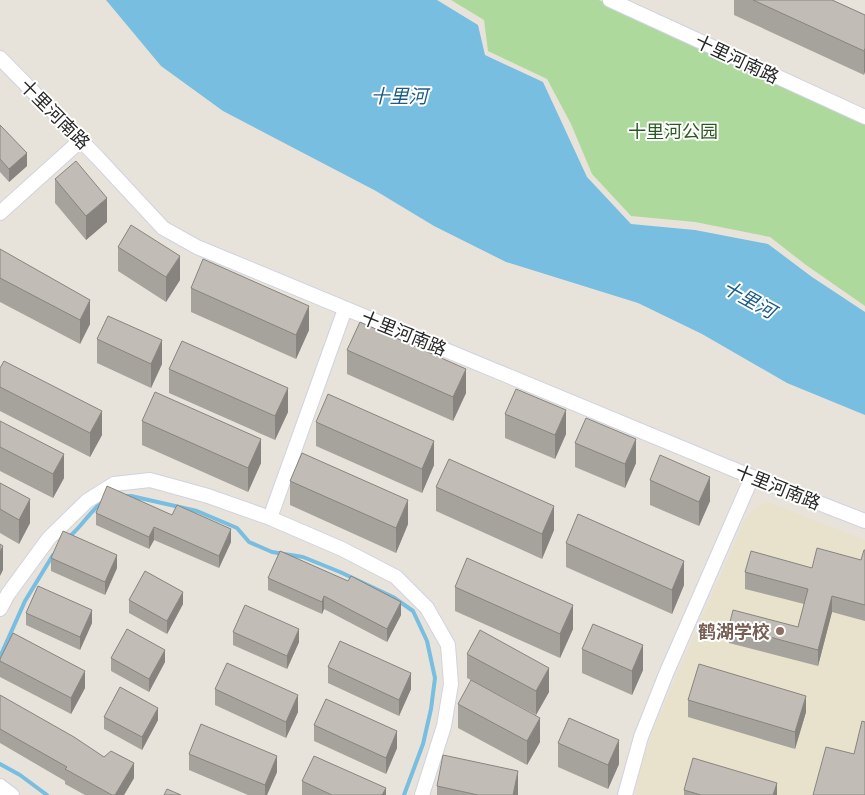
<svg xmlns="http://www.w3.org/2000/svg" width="865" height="795" viewBox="0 0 865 795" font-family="'DejaVu Sans','Noto Sans SC',sans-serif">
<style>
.education{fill:#e8e1cb}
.green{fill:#adda9c}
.water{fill:#77bee0}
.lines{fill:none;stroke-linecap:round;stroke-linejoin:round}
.stream{stroke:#77bee0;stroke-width:4}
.minor-casing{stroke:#d0d2df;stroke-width:16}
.minor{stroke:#fff;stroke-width:14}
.wall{fill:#a6a39d}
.shaded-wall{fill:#87847f}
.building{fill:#c1bdb6;stroke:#87847f}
.education-dot{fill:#8d6e63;stroke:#fff;stroke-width:2}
.labels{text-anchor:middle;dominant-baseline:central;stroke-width:4;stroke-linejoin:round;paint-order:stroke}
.street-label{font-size:18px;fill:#272727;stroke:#fff}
.park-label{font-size:18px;fill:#295b20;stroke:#fff}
.education-label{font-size:18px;font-weight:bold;fill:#785e54;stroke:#fff;text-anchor:end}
.water-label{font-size:19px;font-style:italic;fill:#1b5c87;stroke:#fff}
</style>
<rect width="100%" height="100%" fill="#e8e3da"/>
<path class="education" d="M 768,502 L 865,540 L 865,795 L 635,795 L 642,763 L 656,723 L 746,517 L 757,506 Z"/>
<path class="green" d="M 451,0 L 599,0 L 865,123 L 865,306 L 806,265 L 770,237 L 695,222 L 631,216 L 592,174 L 571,124 L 547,79 L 488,51 L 484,20 Z"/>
<path class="water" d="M 106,0 L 437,0 L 478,25 L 485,55 L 543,82 L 587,177 L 631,224 L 695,230 L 768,244 L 812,277 L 865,312 L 865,415 L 787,383 L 702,334 L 638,303 L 506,262 L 434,226 L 376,191 L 223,111 L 161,66 Z"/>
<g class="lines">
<path class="stream" d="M 125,496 L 131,496 L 197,511 L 237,528 L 249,542 L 272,552 L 303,557 L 340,572 L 393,597 L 413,611 L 427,641 L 435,678 L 431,709 L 423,744 L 404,795
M 69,537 C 82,526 89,513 102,502
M 0,657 L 25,601 L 53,555
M 0,764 L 20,775 L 47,795"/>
<g class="minor-casing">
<path id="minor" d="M 610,0 L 865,117
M 0,58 L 98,158 L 163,228 L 197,247 L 752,477 L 865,521
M 0,213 L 81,140
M 270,518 L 345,309
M 0,609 L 8,594 L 49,538 L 87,501 L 114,484 L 150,480 L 208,496 L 270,518 L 342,549 L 396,577 L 427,608 L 448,645 L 451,684 L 444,726 L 422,795
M 0,786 L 12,795
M 625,795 L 641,737 L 666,674 L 752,477"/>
</g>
<use href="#minor" class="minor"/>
</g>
<path class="wall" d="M 734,0 L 832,0 L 865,15 L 864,75 L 734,15 Z
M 0,125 L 27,166 L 9,182 L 0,172 Z
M 55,179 L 107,222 L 86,240 L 55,203 Z
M 118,247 L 180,280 L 166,302 L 118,271 Z
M 0,249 L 90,324 L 80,344 L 0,302 Z
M 191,288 L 309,330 L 296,359 L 191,312 Z
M 97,339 L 162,364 L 151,388 L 97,363 Z
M 347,350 L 466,393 L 453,421 L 347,374 Z
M 0,368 L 102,435 L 90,457 L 0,411 Z
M 169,369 L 288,412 L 275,440 L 169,393 Z
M 505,414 L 566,434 L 555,459 L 505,438 Z
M 0,421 L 64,478 L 53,498 L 0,471 Z
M 142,421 L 261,463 L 248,492 L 142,445 Z
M 316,422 L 434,465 L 422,493 L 316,446 Z
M 575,443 L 636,463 L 625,488 L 575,467 Z
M 650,480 L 710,501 L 699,526 L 650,505 Z
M 290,481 L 408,524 L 396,553 L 290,505 Z
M 0,483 L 30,523 L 19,544 L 0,533 Z
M 436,487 L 554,530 L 542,559 L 436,511 Z
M 96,513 L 231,542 L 219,568 L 154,540 L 149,549 L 96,525 Z
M 566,543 L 684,585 L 672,614 L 566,567 Z
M 865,550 L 865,621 L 832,612 L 818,666 L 729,643 L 729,626 L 798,627 L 804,604 L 745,589 L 745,572 L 812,568 L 861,560 Z
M 51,558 L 117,568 L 105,595 L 51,571 Z
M 268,578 L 401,615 L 387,642 L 324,609 L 322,614 L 268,590 Z
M 455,587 L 573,629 L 560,658 L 455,611 Z
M 129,600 L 183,604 L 167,634 L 129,613 Z
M 26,613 L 92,623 L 80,650 L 26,625 Z
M 233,632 L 299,642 L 287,669 L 233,645 Z
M 582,649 L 643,670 L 632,695 L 582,673 Z
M 467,654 L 549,692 L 536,715 L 467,678 Z
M 111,658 L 165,662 L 149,692 L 111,671 Z
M 0,659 L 85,688 L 71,714 L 0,677 Z
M 328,667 L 411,689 L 399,716 L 328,683 Z
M 215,689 L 298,712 L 286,738 L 215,705 Z
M 0,695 L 134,778 L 124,795 L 85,795 L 65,784 L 65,781 L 0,743 Z
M 688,700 L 806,712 L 795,749 L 688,717 Z
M 458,704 L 540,742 L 527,765 L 458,728 Z
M 104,717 L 158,720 L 142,750 L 104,729 Z
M 314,725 L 397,748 L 386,774 L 314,741 Z
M 558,743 L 619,764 L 608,789 L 558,767 Z
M 189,754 L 277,772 L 267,795 L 248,795 L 189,770 Z
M 302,781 L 386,795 L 302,795 Z
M 437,786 L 518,795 L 437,795 Z
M 684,790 L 777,795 L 684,795 Z"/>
<path class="shaded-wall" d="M 865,48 L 865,72 L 864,75 L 864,51 Z
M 27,153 L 27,166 L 9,182 L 9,169 Z
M 107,198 L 107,222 L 86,240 L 86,216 Z
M 180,256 L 180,280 L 166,302 L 166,277 Z
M 90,300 L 90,324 L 80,344 L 80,320 Z
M 309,306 L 309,330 L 296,359 L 296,335 Z
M 162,340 L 162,364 L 151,388 L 151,364 Z
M 466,369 L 466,393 L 453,421 L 453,397 Z
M 288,388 L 288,412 L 275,440 L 275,416 Z
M 566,410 L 566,434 L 555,459 L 555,435 Z
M 102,411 L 102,435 L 90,457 L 90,433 Z
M 261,439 L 261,463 L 248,492 L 248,468 Z
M 636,439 L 636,463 L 625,488 L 625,464 Z
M 434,441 L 434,465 L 422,493 L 422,469 Z
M 64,454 L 64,478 L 53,498 L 53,474 Z
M 710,477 L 710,501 L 699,526 L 699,502 Z
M 30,499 L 30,523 L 19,544 L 19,520 Z
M 408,500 L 408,524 L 396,553 L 396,528 Z
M 554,506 L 554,530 L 542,559 L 542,534 Z
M 154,527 L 154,540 L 149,549 L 149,537 Z
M 231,529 L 231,542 L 219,568 L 219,556 Z
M 3,546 L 3,570 L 0,576 L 0,552 Z
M 117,555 L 117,568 L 105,595 L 105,582 Z
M 684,561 L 684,585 L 672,614 L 672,590 Z
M 183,592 L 183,604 L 167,634 L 167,621 Z
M 324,596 L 324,609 L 322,614 L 322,602 Z
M 832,596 L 832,612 L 818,666 L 818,650 Z
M 401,602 L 401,615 L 387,642 L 387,629 Z
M 573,605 L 573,629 L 560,658 L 560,634 Z
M 92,610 L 92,623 L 80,650 L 80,637 Z
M 299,629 L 299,642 L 287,669 L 287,656 Z
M 643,645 L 643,670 L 632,695 L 632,671 Z
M 165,650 L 165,662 L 149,692 L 149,679 Z
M 549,668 L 549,692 L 536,715 L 536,691 Z
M 85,671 L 85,688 L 71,714 L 71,698 Z
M 411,673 L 411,689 L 399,716 L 399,700 Z
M 298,695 L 298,712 L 286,738 L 286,722 Z
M 806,696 L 806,712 L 795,749 L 795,732 Z
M 158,708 L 158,720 L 142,750 L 142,737 Z
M 540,718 L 540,742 L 527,765 L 527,741 Z
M 397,731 L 397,748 L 386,774 L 386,758 Z
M 619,740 L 619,764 L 608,789 L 608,765 Z
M 277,756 L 277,772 L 267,795 L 265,795 L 265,785 Z
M 134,763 L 134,778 L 124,795 L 115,795 Z
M 518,771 L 518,795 L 513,795 Z
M 777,783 L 777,795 L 773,795 Z
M 386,788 L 386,795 L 382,795 Z"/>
<path class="building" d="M 753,0 L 832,0 L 865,15 L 865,48 L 864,51 Z
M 0,125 L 27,153 L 9,169 L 0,159 Z
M 76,161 L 107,198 L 86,216 L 55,179 Z
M 131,225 L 180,256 L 166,277 L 118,247 Z
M 0,249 L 90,300 L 80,320 L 0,278 Z
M 203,259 L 309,306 L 296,335 L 191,288 Z
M 108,316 L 162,340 L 151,364 L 97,339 Z
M 360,322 L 466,369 L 453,397 L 347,350 Z
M 182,341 L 288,388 L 275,416 L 169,369 Z
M 4,361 L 102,411 L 90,433 L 0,387 L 0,368 Z
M 516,389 L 566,410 L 555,435 L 505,414 Z
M 155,392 L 261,439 L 248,468 L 142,421 Z
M 328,394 L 434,441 L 422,469 L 316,422 Z
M 586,418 L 636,439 L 625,464 L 575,443 Z
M 0,421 L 64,454 L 53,474 L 0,447 Z
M 302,453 L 408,500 L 396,528 L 290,481 Z
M 660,455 L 710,477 L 699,502 L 650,480 Z
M 449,459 L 554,506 L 542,534 L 436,487 Z
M 0,483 L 30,499 L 19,520 L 0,509 Z
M 107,486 L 172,515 L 177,505 L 231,529 L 219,556 L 154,527 L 149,537 L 96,513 Z
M 578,514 L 684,561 L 672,590 L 566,543 Z
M 63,531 L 117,555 L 105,582 L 51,558 Z
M 0,544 L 3,546 L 0,552 Z
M 817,548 L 861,560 L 864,550 L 865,550 L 865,605 L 832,596 L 818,650 L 729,626 L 733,610 L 798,627 L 808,589 L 745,572 L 751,551 L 812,568 Z
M 280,551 L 348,581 L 351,576 L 401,602 L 387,629 L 324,596 L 322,602 L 268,578 Z
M 467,558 L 573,605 L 560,634 L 455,587 Z
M 145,571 L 183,592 L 167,621 L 129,600 Z
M 38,586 L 92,610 L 80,637 L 26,613 Z
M 245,605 L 299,629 L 287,656 L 233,632 Z
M 593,624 L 643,645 L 632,671 L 582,649 Z
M 127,629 L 165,650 L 149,679 L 111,658 Z
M 480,630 L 549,668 L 536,691 L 467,654 Z
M 13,633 L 85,671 L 71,698 L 0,661 L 0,659 Z
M 340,641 L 411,673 L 399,700 L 328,667 Z
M 227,663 L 298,695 L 286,722 L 215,689 Z
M 699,664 L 806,696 L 795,732 L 688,700 Z
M 471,680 L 540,718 L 527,741 L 458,704 Z
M 120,687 L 158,708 L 142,737 L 104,717 Z
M 0,695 L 74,737 L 104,757 L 111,751 L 134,763 L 115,795 L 112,795 L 65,769 L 67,767 L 0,729 Z
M 326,699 L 397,731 L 386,758 L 314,725 Z
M 569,718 L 619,740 L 608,765 L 558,743 Z
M 862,721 L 865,722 L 865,795 L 813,795 L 826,747 L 854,754 Z
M 201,724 L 277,756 L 265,785 L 189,754 Z
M 443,755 L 518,771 L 513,795 L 478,795 L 437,786 Z
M 314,756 L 386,788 L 382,795 L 332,795 L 302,781 Z
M 693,758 L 777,783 L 773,795 L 701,795 L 684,790 Z
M 167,789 L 181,795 L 164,795 Z"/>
<circle class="education-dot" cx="780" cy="631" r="5"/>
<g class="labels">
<g class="street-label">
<text transform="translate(737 59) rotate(25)">十里河南路</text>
<text transform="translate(55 114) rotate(45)">十里河南路</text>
<text transform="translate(404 333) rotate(22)">十里河南路</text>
<text transform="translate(778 487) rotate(22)">十里河南路</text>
</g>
<g class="park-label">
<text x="673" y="131">十里河公园</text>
</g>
<g class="education-label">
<text x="770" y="631">鹤湖学校</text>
</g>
<g class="water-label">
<text x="399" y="96">十里河</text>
<text transform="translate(749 299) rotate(29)">十里河</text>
</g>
</g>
</svg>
